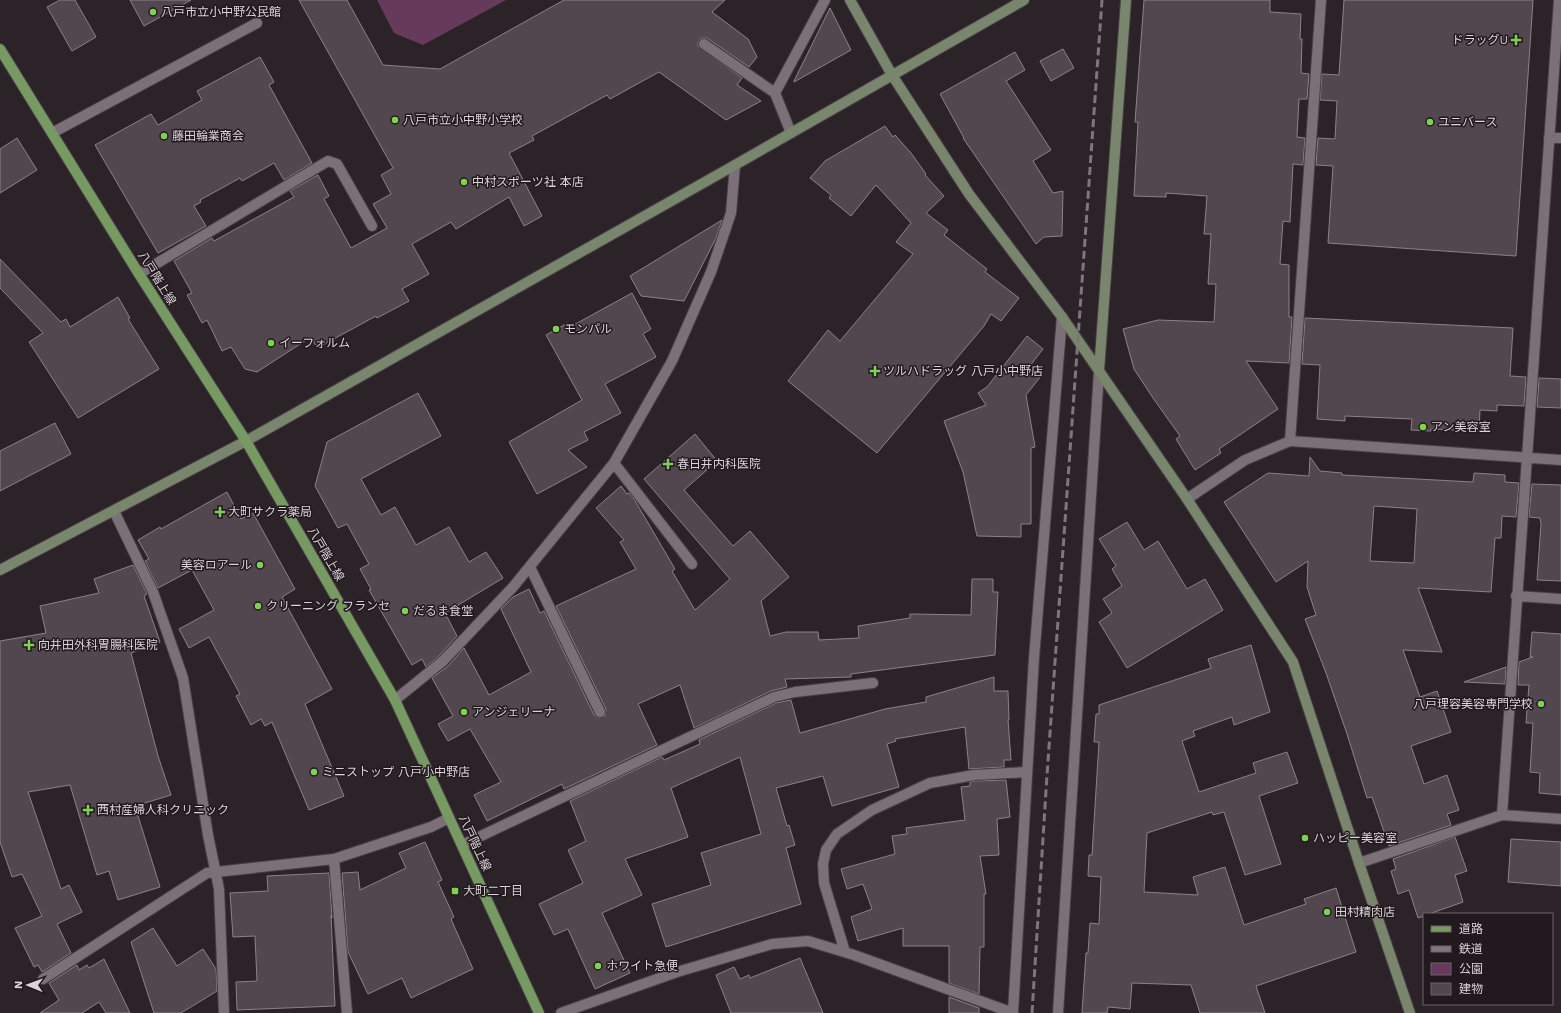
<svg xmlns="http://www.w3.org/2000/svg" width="1561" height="1013" viewBox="0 0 1561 1013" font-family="'Work Sans','Noto Sans JP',sans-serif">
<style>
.green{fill:#663a5a}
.building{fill:#52474e;stroke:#8c8188;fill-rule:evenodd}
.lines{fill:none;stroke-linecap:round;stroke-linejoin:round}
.lane-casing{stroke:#474044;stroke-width:12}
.street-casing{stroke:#474044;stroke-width:12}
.secondary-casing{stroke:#474044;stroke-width:12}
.primary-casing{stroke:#474044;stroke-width:12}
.lane{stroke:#7b7078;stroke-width:10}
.street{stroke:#7b7078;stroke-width:10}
.secondary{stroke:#79856d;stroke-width:10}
.primary{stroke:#769a61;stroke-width:10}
.rail{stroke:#7e767b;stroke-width:3;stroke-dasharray:8 4;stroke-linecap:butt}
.poi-dot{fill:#7ed153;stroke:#22191f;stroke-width:1.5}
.labels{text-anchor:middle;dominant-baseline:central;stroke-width:3;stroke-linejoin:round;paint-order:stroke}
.poi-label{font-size:12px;fill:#dad3d7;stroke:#22191f;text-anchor:start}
.street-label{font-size:12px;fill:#dad3d7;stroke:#22191f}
</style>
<rect width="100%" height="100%" fill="#2c2329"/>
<path class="green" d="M 377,0 L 506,0 L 423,45 L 394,33 Z"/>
<path class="building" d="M 60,0 L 75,0 L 96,37 L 72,51 L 47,7 Z
M 130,0 L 191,0 L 144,26 Z
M 299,0 L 347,0 L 383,65 L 440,69 L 564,0 L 725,0 L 712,12 L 748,39 L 757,57 L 749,67 L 707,38 L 701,38 L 698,43 L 698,46 L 742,78 L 737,85 L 761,101 L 726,120 L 659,72 L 610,99 L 607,95 L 532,136 L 534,140 L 509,153 L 542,216 L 524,226 L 509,197 L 456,229 L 451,222 L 412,244 L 429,274 L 402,289 L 409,301 L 377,318 L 376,316 L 317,348 L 311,337 L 257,372 L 245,369 L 231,347 L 222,351 L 207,320 L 202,323 L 187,295 L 192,293 L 174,261 L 212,238 L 214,241 L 294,197 L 290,191 L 318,175 L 329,196 L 324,199 L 351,248 L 387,228 L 373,204 L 391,194 L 381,175 L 393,168 Z
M 1144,0 L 1270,0 L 1270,12 L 1301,14 L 1300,39 L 1302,39 L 1301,73 L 1309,74 L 1307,99 L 1299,99 L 1297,137 L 1305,138 L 1303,165 L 1293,164 L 1290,222 L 1283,221 L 1280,264 L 1289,265 L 1289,317 L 1292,317 L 1289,363 L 1246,361 L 1278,409 L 1219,449 L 1221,453 L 1195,470 L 1176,439 L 1180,436 L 1153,398 L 1134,369 L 1123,329 L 1158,320 L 1214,322 L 1216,284 L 1208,284 L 1211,234 L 1204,234 L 1207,196 L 1166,193 L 1166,197 L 1134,196 L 1138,122 L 1135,122 Z
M 1344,0 L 1533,0 L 1516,256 L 1328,243 L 1333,166 L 1316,165 L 1318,138 L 1335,139 L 1337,101 L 1320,100 L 1322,74 L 1339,75 Z
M 830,8 L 851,50 L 794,82 L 794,81 Z
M 1063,49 L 1074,68 L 1051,81 L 1040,61 Z
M 1015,52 L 1025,70 L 1006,81 L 1051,150 L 1033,161 L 1053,193 L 1063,191 L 1062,236 L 1044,237 L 1036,244 L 963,138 L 964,138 L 940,94 Z
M 260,57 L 274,82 L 269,85 L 312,163 L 284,180 L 274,163 L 242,181 L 240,178 L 200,200 L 201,202 L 194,206 L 206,226 L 158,253 L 95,145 L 151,114 L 158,125 L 202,100 L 197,91 Z
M 885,126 L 893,137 L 895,135 L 911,153 L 926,174 L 925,175 L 944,196 L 926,213 L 948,230 L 944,235 L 987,269 L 985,272 L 1019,298 L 1001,321 L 991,314 L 984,326 L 877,453 L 788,381 L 828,330 L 840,341 L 913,254 L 896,242 L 911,223 L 876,185 L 851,216 L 829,198 L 831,195 L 810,178 L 825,161 Z
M 17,138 L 37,170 L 0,193 L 0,149 Z
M 722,220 L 716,238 L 684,301 L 641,296 L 630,276 Z
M 0,259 L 61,322 L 66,319 L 70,327 L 118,297 L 130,318 L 128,319 L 159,369 L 78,418 L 29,342 L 43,333 L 0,288 Z
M 632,293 L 651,329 L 643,334 L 656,357 L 605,384 L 621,413 L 584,432 L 588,440 L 568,450 L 587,467 L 537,494 L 509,442 L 582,400 L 546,335 L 568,323 L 570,327 Z
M 1305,318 L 1513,328 L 1510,376 L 1526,377 L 1524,406 L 1497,405 L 1497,411 L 1480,410 L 1479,431 L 1431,429 L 1431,431 L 1411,430 L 1412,419 L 1345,416 L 1345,421 L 1317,419 L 1320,365 L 1302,364 Z
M 1027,336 L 1043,349 L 1029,367 L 1041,376 L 1026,395 L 1035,447 L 1031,448 L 1031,524 L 1021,524 L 1021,537 L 977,536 L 963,472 L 944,421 L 986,405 L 978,393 L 987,387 Z
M 1539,378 L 1561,379 L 1561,408 L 1537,407 Z
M 418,393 L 441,436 L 361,479 L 381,515 L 395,507 L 416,545 L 449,527 L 469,562 L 486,552 L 503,578 L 445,613 L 457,636 L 439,656 L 426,667 L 422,659 L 412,665 L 369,590 L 371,589 L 360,569 L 369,564 L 347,524 L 338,528 L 315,486 L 327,442 Z
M 55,423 L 71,454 L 0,491 L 0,451 Z
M 695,434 L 717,461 L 684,490 L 733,546 L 750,531 L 789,577 L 761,601 L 770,636 L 786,632 L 818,632 L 819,640 L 859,638 L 858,626 L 910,618 L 910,614 L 971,615 L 972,579 L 993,579 L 993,592 L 998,592 L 995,655 L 851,674 L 851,677 L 785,679 L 787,687 L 771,691 L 694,728 L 680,685 L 638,704 L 657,745 L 564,789 L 562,784 L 487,821 L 474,795 L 501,782 L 470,729 L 448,741 L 438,724 L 453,716 L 432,678 L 448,666 L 464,648 L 489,695 L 531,672 L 501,609 L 513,597 L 529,589 L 540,613 L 544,611 L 594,715 L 599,718 L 605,716 L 606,709 L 556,606 L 636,569 L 620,542 L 624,540 L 596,508 L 621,486 L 627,494 L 629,493 L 634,499 L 675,569 L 672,571 L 695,610 L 730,579 L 644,479 Z
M 1310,457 L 1320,471 L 1342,473 L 1342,475 L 1473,482 L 1474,473 L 1505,475 L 1505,482 L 1519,483 L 1516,517 L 1502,516 L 1501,538 L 1495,538 L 1491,592 L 1418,588 L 1442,652 L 1403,650 L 1420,697 L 1437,691 L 1451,732 L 1411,746 L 1424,784 L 1447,775 L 1459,810 L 1447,814 L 1451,825 L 1389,846 L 1372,797 L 1367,798 L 1347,734 L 1326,673 L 1305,619 L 1316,615 L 1307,587 L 1308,561 L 1276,582 L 1224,502 L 1268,473 L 1309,476 ZM 1374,506 L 1417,509 L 1414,563 L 1370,561 Z
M 1532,484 L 1561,485 L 1561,581 L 1537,580 L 1541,524 L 1540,518 L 1529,517 Z
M 227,492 L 241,519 L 253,513 L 295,589 L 282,597 L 332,689 L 305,704 L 344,796 L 309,810 L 272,722 L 265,726 L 261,719 L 251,725 L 236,696 L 240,694 L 209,637 L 189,648 L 179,629 L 214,610 L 192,570 L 158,588 L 145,561 L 149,559 L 138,540 L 160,527 L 161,529 Z
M 1127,522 L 1144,550 L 1158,541 L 1187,589 L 1205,579 L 1223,610 L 1127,668 L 1099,622 L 1112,613 L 1103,599 L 1122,586 L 1112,569 L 1116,566 L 1099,539 Z
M 133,565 L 147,594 L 144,596 L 160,642 L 131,653 L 158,756 L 171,795 L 135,806 L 160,887 L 118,900 L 109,871 L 97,875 L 70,785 L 28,792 L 61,889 L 69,885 L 82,912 L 57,924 L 71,953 L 42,972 L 38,965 L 34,967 L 15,928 L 42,916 L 22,874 L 12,877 L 0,842 L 0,641 L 46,633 L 40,606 L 99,593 L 94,579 Z
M 1532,632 L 1561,634 L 1561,795 L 1539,793 L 1540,773 L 1530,772 L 1533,723 L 1526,723 L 1529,685 L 1518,685 L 1519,662 L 1533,657 L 1530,657 Z
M 1251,645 L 1270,712 L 1234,725 L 1232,717 L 1193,731 L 1195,736 L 1182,741 L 1199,792 L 1256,773 L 1253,763 L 1287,752 L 1298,783 L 1259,796 L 1281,864 L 1245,875 L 1224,812 L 1213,815 L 1212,812 L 1147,833 L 1144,892 L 1198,895 L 1193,877 L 1225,867 L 1244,925 L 1306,904 L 1304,899 L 1336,888 L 1356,952 L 1256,986 L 1265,1013 L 1200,1013 L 1191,985 L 1132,983 L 1130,1009 L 1108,1007 L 1107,1013 L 1082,1013 L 1086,953 L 1088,953 L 1090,923 L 1099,924 L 1101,877 L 1088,876 L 1089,855 L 1092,855 L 1099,742 L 1094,742 L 1096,714 L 1099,714 L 1099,705 L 1211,668 L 1208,659 Z
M 1506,667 L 1505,684 L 1464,682 Z
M 994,677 L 994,691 L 1008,691 L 1009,720 L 1008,720 L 1011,760 L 1004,760 L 1004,767 L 969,769 L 965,727 L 895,739 L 896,741 L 887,744 L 899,787 L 832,806 L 823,776 L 776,788 L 787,826 L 789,825 L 795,845 L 786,848 L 801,904 L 666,947 L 652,904 L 711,885 L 701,853 L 761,834 L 740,757 L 671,788 L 688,837 L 625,859 L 642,895 L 602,913 L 630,973 L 595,989 L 568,929 L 554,935 L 539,904 L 583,883 L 568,850 L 586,841 L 570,801 L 662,757 L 664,760 L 700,744 L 699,740 L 776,703 L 791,700 L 800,733 L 885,709 L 926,702 L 926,697 Z
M 1006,780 L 1010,817 L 997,819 L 999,855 L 980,856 L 986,894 L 984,894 L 984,947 L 980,947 L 979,994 L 949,983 L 949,946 L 903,946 L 903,928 L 858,941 L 851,917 L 872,909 L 863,884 L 847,889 L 841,869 L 895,854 L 892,836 L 907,834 L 906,828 L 965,820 L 961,787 L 970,786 L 970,782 L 975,781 Z
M 1455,837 L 1467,871 L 1455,875 L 1463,902 L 1429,914 L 1424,914 L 1424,916 L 1418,918 L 1409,890 L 1398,894 L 1391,871 L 1396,869 L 1393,859 Z
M 1511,839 L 1561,842 L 1561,886 L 1508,882 Z
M 425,842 L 442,880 L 438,882 L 454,917 L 451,919 L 473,969 L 411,998 L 402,978 L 368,994 L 348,952 L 342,873 L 358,872 L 360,890 L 406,868 L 399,853 Z
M 329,873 L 332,918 L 331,915 L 335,1006 L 237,1010 L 236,982 L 257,981 L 255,936 L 233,937 L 230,893 L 268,891 L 267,876 Z
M 153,928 L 177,966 L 203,949 L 216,969 L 217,991 L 181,1013 L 154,1013 L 131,942 Z
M 800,958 L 823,1013 L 731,1013 L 716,975 L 734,967 L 740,979 L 749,975 L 750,978 Z
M 104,959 L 130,1013 L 106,1013 L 99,1002 L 82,1013 L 40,1013 L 59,1000 L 49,983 L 77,965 L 79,970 L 87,965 L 89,968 Z
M 949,997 L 979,1008 L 979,1013 L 949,1013 Z"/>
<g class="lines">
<g class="lane-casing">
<path id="lane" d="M 52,133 L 257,23"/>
</g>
<g class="street-casing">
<path id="street" d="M 704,44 L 775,93
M 791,133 L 775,93 L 825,0
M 1549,138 L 1561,138
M 139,274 L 328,161 L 337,164 L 372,226
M 1290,441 L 1321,0
M 614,463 L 692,564
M 1187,499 L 1245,460 L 1290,441 L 1561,460
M 114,511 L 153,592 L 183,678 L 208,835 L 219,889 L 224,1013
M 530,567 L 600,712
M 1516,596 L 1561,599
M 395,700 L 443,661 L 513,587 L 614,463 L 672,361 L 711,272 L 731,213 L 735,165
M 1502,815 L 1559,0
M 462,845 L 774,697 L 795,692 L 873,683
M 334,859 L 347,1013
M 1359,863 L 1502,815 L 1561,819
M 845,952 L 824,883 L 823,864 L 826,850 L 837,834 L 872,810 L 930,783 L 974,775 L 1027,772
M 43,979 L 207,873 L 334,859 L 431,827 L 449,818
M 561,1013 L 677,972 L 772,944 L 808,941 L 854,955 L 1013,1013
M 1013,1013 L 1034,658 L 1062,317
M 1058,1013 L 1099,371"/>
</g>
<g class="secondary-casing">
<path id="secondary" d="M 850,0 L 892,75 L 969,194 L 1062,317 L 1187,499 L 1293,662 L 1359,863 L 1410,1013
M 1099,371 L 1126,0
M 0,570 L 246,441 L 735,165 L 1024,0"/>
</g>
<g class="primary-casing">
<path id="primary" d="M 0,49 L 139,274 L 246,441 L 395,700 L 539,1013"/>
</g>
<use href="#lane" class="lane"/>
<use href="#street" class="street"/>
<use href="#secondary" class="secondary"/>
<use href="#primary" class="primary"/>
<path class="rail" d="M 1032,1013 L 1047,775 L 1102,0"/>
</g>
<g class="poi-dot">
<circle cx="153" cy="12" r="4"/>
<path d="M1514 34h4v4h4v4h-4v4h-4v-4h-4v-4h4z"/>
<circle cx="395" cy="120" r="4"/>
<circle cx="1430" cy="122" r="4"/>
<circle cx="164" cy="136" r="4"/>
<circle cx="464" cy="182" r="4"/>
<circle cx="556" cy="329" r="4"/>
<circle cx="271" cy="343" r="4"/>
<path d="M873 365h4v4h4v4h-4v4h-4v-4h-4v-4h4z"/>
<circle cx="1423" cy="427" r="4"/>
<path d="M666 458h4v4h4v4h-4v4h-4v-4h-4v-4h4z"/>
<path d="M218 506h4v4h4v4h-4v4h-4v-4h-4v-4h4z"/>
<circle cx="260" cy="565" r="4"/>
<circle cx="258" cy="606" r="4"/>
<circle cx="405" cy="611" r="4"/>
<path d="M27 639h4v4h4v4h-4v4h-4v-4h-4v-4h4z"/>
<circle cx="1541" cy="704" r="4"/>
<circle cx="464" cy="712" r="4"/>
<circle cx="314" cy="772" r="4"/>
<path d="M86 804h4v4h4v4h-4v4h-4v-4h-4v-4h4z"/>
<circle cx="1305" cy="838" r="4"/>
<rect x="451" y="887" width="8" height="8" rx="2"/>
<circle cx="1327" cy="912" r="4"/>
<circle cx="598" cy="966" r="4"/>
</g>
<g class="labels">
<g class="poi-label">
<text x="161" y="12">八戸市立小中野公民館</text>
<text x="1508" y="40" text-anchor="end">ドラッグU</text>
<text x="403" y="120">八戸市立小中野小学校</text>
<text x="1438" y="122">ユニバース</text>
<text x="172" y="136">藤田輪業商会</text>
<text x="472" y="182">中村スポーツ社 本店</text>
<text x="564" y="329">モンパル</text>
<text x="279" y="343">イーフォルム</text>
<text x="883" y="371">ツルハドラッグ 八戸小中野店</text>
<text x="1431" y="427">アン美容室</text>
<text x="677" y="464">春日井内科医院</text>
<text x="228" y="512">大町サクラ薬局</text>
<text x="252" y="565" text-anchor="end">美容ロアール</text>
<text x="266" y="606">クリーニング フランセ</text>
<text x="413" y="611">だるま食堂</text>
<text x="38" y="645">向井田外科胃腸科医院</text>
<text x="1533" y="704" text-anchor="end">八戸理容美容専門学校</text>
<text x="472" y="712">アンジェリーナ</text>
<text x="322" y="772">ミニストップ 八戸小中野店</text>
<text x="97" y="810">西村産婦人科クリニック</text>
<text x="1313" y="838">ハッピー美容室</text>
<text x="463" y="891">大町二丁目</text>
<text x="1335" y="912">田村精肉店</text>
<text x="606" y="966">ホワイト急便</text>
</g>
<g class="street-label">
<text transform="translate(157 278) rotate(58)">八戸階上線</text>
<text transform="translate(326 554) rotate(60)">八戸階上線</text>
<text transform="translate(475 843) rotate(65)">八戸階上線</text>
</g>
</g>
<rect x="1423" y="913" width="130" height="92" fill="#22191f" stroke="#6c6369"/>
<rect x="1431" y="926" width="20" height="6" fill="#769a61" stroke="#6c6369"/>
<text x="1459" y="933" font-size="12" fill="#dad3d7">道路</text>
<rect x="1431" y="946" width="20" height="6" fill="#7e767b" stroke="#6c6369"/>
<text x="1459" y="953" font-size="12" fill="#dad3d7">鉄道</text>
<rect x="1431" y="963" width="20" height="12" fill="#663a5a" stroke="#6c6369"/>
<text x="1459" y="973" font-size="12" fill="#dad3d7">公園</text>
<rect x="1431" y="983" width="20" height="12" fill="#52474e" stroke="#6c6369"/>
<text x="1459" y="993" font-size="12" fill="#dad3d7">建物</text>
<g transform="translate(28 985) rotate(271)" stroke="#22191f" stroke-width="3" paint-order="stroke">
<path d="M0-3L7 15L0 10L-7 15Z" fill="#dad3d7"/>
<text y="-6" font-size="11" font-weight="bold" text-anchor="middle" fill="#dad3d7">N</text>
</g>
</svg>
